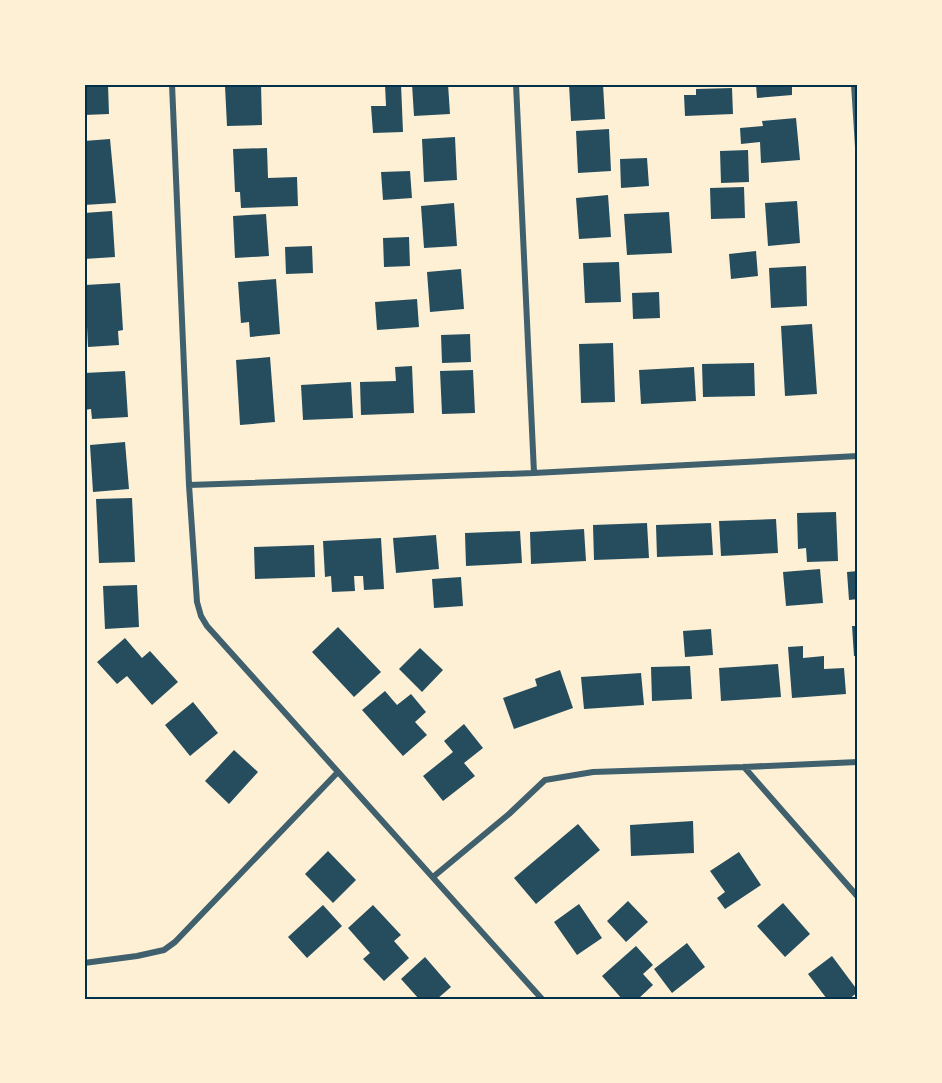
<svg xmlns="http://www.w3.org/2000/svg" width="942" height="1083" viewBox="0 0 942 1083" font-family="Mulish,sans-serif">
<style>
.building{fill:#264d5e}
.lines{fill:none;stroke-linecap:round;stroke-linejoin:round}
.minor{stroke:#3f606c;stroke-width:6}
.neatline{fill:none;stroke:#003049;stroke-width:2}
</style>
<rect width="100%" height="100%" fill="#fdf0d5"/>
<path class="building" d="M 84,84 L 108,84 L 109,114 L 84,115 Z
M 261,84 L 262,125 L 227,126 L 225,86 Z
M 385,84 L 401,84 L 403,132 L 373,133 L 371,106 L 386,106 Z
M 412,84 L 448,84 L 450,114 L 414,116 Z
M 569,84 L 603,84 L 605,119 L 571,121 Z
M 756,84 L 792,84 L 792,95 L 757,98 Z
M 732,88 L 733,114 L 685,116 L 684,95 L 696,95 L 696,89 Z
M 796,118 L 800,160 L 761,163 L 760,142 L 741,144 L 740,128 L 763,126 L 762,121 Z
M 609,129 L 611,171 L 578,173 L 576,131 Z
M 455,137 L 457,180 L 424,182 L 422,139 Z
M 110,139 L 116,203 L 84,205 L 84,141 Z
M 267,148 L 268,178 L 297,177 L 298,206 L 241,208 L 240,192 L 235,192 L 233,149 Z
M 748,150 L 749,182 L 721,183 L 720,151 Z
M 647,158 L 649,186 L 621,188 L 620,159 Z
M 410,171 L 412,198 L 383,200 L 381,172 Z
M 744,187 L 745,218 L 711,219 L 710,188 Z
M 608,195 L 611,237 L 579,239 L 576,198 Z
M 797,201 L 800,243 L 768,246 L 765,203 Z
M 454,203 L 457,246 L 424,248 L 421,206 Z
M 112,211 L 115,257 L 84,259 L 84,213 Z
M 669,212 L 672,253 L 627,255 L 624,214 Z
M 266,214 L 269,256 L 235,258 L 233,216 Z
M 409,237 L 410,266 L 384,267 L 383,238 Z
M 312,246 L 313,273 L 286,274 L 285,247 Z
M 756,251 L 758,276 L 731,279 L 729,254 Z
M 619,262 L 621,302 L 585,303 L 583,263 Z
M 806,266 L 807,306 L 771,308 L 769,268 Z
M 461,269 L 464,309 L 430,312 L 427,272 Z
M 276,279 L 280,334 L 250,337 L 249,322 L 241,323 L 238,282 Z
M 120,283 L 123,330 L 118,331 L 119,345 L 88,347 L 85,285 Z
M 659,292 L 660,318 L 633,319 L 632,293 Z
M 417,299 L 419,327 L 377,330 L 375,302 Z
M 812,324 L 817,394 L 785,396 L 781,326 Z
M 470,334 L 471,362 L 442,363 L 441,335 Z
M 613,343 L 615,402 L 581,403 L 579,344 Z
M 270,357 L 275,422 L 240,425 L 236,360 Z
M 754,363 L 755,396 L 703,397 L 702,364 Z
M 412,366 L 414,413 L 361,415 L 360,382 L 396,381 L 395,367 Z
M 694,367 L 696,401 L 641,404 L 639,370 Z
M 473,370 L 475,413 L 442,414 L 440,371 Z
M 125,371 L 128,417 L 92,419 L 91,409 L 84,410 L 84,373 Z
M 351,382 L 353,418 L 303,420 L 301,385 Z
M 125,442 L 129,489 L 93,492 L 90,445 Z
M 132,498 L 135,562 L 99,563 L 96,499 Z
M 836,512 L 838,561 L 807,562 L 806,548 L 798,549 L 797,513 Z
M 776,519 L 778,553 L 721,556 L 719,521 Z
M 647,523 L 649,558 L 594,560 L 593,525 Z
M 711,523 L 713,555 L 657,557 L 656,525 Z
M 584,529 L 586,561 L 531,564 L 530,532 Z
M 520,531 L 522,563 L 466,566 L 465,533 Z
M 436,535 L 439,569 L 396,573 L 393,538 Z
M 381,538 L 384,589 L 364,590 L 363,576 L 354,576 L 355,591 L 332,592 L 331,576 L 325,577 L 323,541 Z
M 314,545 L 315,577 L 255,579 L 254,547 Z
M 820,569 L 823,603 L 786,606 L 783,572 Z
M 858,571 L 858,599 L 849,600 L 847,572 Z
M 461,577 L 463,606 L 434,608 L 432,579 Z
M 137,585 L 139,627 L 105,629 L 103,586 Z
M 852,626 L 858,626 L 858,656 L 854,656 Z
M 338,627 L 381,672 L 354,697 L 312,652 Z
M 711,629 L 713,655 L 685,657 L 683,631 Z
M 125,638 L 142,658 L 150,651 L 178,682 L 152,705 L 127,676 L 117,684 L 97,662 Z
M 803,646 L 803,658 L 824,656 L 824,669 L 844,668 L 846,694 L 792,698 L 788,647 Z
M 420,648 L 443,670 L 422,692 L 399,669 Z
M 778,664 L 781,697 L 721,701 L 719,668 Z
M 690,666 L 692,699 L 652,701 L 651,667 Z
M 560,670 L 573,708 L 514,729 L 503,698 L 537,686 L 535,679 Z
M 641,673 L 644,705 L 584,709 L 581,677 Z
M 385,691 L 397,705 L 411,694 L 426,712 L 415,722 L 427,735 L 403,756 L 362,710 Z
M 193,702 L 218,733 L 190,756 L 165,725 Z
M 464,724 L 483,748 L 464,763 L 475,776 L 443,801 L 423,776 L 453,752 L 444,741 Z
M 234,750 L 258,772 L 229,804 L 205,781 Z
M 693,821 L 694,853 L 631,856 L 630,825 Z
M 578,824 L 600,850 L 536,904 L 514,878 Z
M 328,851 L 356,880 L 333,903 L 305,874 Z
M 739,852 L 761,885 L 725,909 L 717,898 L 725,892 L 710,871 Z
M 628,901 L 648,922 L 626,942 L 607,921 Z
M 783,903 L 810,934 L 785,957 L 757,926 Z
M 579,904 L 602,938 L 577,955 L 554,922 Z
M 323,905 L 342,926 L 307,958 L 288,937 Z
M 373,905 L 401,935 L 394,941 L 409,958 L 384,981 L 363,959 L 370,953 L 348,928 Z
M 687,943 L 705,967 L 672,993 L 654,969 Z
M 636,946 L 653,965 L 643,974 L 653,985 L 638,999 L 622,999 L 602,976 Z
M 832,956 L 858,991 L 858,992 L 849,999 L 827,999 L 808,974 Z
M 425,957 L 451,987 L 437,999 L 419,999 L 401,979 Z"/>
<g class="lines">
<path class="minor" d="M 172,84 L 189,485 L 197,602 L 201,616 L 207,626 L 542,999
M 516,84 L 534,473
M 854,84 L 858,147
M 189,485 L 534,473 L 858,456
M 744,767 L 858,897
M 433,877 L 509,814 L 545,780 L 593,772 L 744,767 L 858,762
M 84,963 L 137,956 L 164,950 L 175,942 L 338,772"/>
</g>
<rect width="942" height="1083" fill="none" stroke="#fdf0d5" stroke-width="171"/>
<rect x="86" y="86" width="770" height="912" class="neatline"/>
</svg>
